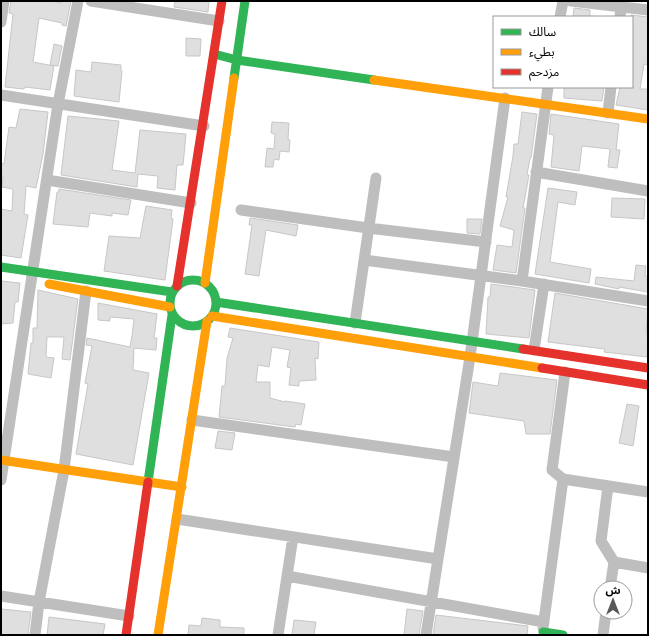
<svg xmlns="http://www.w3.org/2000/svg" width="649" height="636" viewBox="0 0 649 636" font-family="'Alegreya Sans','Noto Sans Arabic',sans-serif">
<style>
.building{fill:#dfdfdf;stroke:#c7c7c7}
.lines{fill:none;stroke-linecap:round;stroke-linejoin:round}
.street{stroke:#bebebe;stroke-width:11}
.fast{stroke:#30b455;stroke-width:9}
.slow{stroke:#ff9f0a;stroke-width:9}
.jam{stroke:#e5322d;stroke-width:9}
</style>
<rect width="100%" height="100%" fill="#fff"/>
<path class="building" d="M 11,1 L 52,1 L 61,3 L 62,1 L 71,1 L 66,26 L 62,25 L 62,23 L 39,18 L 33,62 L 54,66 L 50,90 L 25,87 L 24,89 L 5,87 L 13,14 L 9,13 Z
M 175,1 L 209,1 L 208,12 L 174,7 Z
M 574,8 L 590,10 L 590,17 L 573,17 Z
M 631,15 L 648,17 L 648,65 L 644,64 L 640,89 L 648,89 L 648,110 L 616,105 L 620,87 L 632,87 Z
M 186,38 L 201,39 L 200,56 L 186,56 Z
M 54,44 L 62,46 L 58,66 L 50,65 Z
M 92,62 L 121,65 L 121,71 L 122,71 L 119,102 L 74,96 L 76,70 L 91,72 Z
M 564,87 L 604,87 L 602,101 L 564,98 Z
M 20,109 L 48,112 L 43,154 L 36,188 L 26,186 L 24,214 L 28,215 L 21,258 L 1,255 L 1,209 L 12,211 L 13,189 L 2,187 L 3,176 L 1,175 L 1,163 L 4,164 L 9,127 L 16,128 Z
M 522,112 L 537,114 L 531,158 L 530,158 L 527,175 L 529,175 L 523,208 L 525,208 L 516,273 L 493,270 L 497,245 L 512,247 L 514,230 L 500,226 L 508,197 L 506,197 L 513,156 L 514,144 L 518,144 Z
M 551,114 L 619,124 L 616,150 L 620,150 L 617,168 L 608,167 L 610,149 L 582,146 L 579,171 L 551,167 L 554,135 L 549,134 Z
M 68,116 L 119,121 L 112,170 L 135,173 L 140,130 L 186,134 L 183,165 L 177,165 L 175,190 L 157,188 L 158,176 L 138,174 L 137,187 L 61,175 Z
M 272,122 L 289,123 L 288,139 L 290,140 L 289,152 L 280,151 L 279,160 L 274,159 L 273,167 L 265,167 L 267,148 L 274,149 L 275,134 L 271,133 Z
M 548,188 L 577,192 L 575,205 L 558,202 L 550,262 L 591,269 L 589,283 L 535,274 Z
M 59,189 L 131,200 L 128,215 L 112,213 L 112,216 L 90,213 L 88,227 L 53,224 L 57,192 L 59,192 Z
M 612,198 L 645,199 L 644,219 L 611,217 Z
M 146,206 L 172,210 L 171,218 L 173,219 L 165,280 L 104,271 L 109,236 L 140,238 Z
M 250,218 L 298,225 L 296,236 L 266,230 L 259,276 L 245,274 L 252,225 L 249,225 Z
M 467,219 L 482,219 L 480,234 L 467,233 Z
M 636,265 L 646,266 L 645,276 L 648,276 L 648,292 L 619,287 L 619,289 L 595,284 L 596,277 L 634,281 Z
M 1,281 L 20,283 L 18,302 L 15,302 L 13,323 L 1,324 Z
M 491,284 L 535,290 L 529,338 L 486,334 L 488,297 L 490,297 Z
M 38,290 L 78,299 L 70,360 L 62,359 L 64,337 L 47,337 L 46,357 L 54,358 L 51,378 L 28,374 L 31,343 L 33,343 L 33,328 L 37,328 Z
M 555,293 L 648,309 L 646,333 L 648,333 L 647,357 L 604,352 L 605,349 L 548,342 Z
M 98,303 L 157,314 L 154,338 L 157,338 L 156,350 L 134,348 L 133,370 L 149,373 L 133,465 L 76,454 L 88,384 L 85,383 L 92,346 L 86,345 L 87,338 L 130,347 L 132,336 L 134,319 L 110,317 L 110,321 L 98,320 Z
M 230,328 L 319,342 L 318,359 L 315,358 L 316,380 L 299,381 L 299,386 L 289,385 L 291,368 L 287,367 L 290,350 L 272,347 L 269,367 L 258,365 L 256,382 L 270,382 L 270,398 L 285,402 L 285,401 L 305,404 L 301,425 L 296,424 L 295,427 L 219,417 L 222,386 L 225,386 L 227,358 L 233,338 L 228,337 Z
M 500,373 L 557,380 L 550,434 L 526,434 L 524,421 L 469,413 L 473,382 L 498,386 Z
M 627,404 L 639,406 L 633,446 L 619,443 Z
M 218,431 L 235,433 L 232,450 L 215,448 Z
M 1,609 L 31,612 L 28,635 L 1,635 Z
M 407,609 L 423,611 L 419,635 L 404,635 Z
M 436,615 L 528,626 L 527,635 L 433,635 Z
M 49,617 L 105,624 L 103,635 L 47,635 Z
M 202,618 L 220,620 L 220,627 L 244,628 L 244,635 L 188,635 L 189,625 L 201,626 Z
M 294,620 L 316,622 L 314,635 L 292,635 Z"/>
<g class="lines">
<path class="street" d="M 91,1 L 219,21
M 571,1 L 648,10
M 560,17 L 563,1
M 620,17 L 622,1
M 1,22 L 4,1
M 1,95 L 204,126
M 608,113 L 611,87
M 536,172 L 648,191
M 47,180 L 191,203
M 241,210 L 368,228 L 486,242
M 364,260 L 522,281 L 648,301
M 522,281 L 548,87
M 355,323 L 376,178
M 534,350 L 544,284
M 192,420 L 454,457
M 563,479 L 552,470 L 565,372
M 1,480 L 58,104 L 78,1
M 608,486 L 601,541 L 614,562
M 177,519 L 438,559
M 287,576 L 544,622
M 610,588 L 614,562 L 648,568
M 1,596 L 129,616
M 543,628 L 563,479 L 648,492
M 35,635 L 39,602 L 64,470 L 86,291
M 278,635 L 293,537
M 426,635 L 470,357 L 505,98
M 603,635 L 606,612"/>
<path class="fast" d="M 214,54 L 237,60 L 374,80
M 234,78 L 245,1
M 1,267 L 172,292
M170 303a23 23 0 1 1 46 0a23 23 0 1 1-46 0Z
M 216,302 L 523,349
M 148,482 L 172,315
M 543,632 L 563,635"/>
<path class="slow" d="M 374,80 L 648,119
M 205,283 L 234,78
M 49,284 L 170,307
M 212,316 L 542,368
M 1,460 L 182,487
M 158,635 L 207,321"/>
<path class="jam" d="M 177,286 L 222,1
M 523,349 L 648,368
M 542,368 L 648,385
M 126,635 L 148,482"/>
</g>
<rect width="649" height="636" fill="none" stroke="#000000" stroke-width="4"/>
<rect x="493" y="16" width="140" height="72" fill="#ffffff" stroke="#999999"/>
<rect x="501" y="29" width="20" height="6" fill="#30b455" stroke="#999999"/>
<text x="529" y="36" font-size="12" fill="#000000">سالك</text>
<rect x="501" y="49" width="20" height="6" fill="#ff9f0a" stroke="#999999"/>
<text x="529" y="56" font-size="12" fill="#000000">بطيء</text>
<rect x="501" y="69" width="20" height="6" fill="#e5322d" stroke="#999999"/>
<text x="529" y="76" font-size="12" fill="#000000">مزدحم</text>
<g transform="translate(613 600)"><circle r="19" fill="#ffffff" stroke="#999999"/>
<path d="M0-3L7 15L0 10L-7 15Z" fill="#595959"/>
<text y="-6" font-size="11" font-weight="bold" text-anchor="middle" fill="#000000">ش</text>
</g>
</svg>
